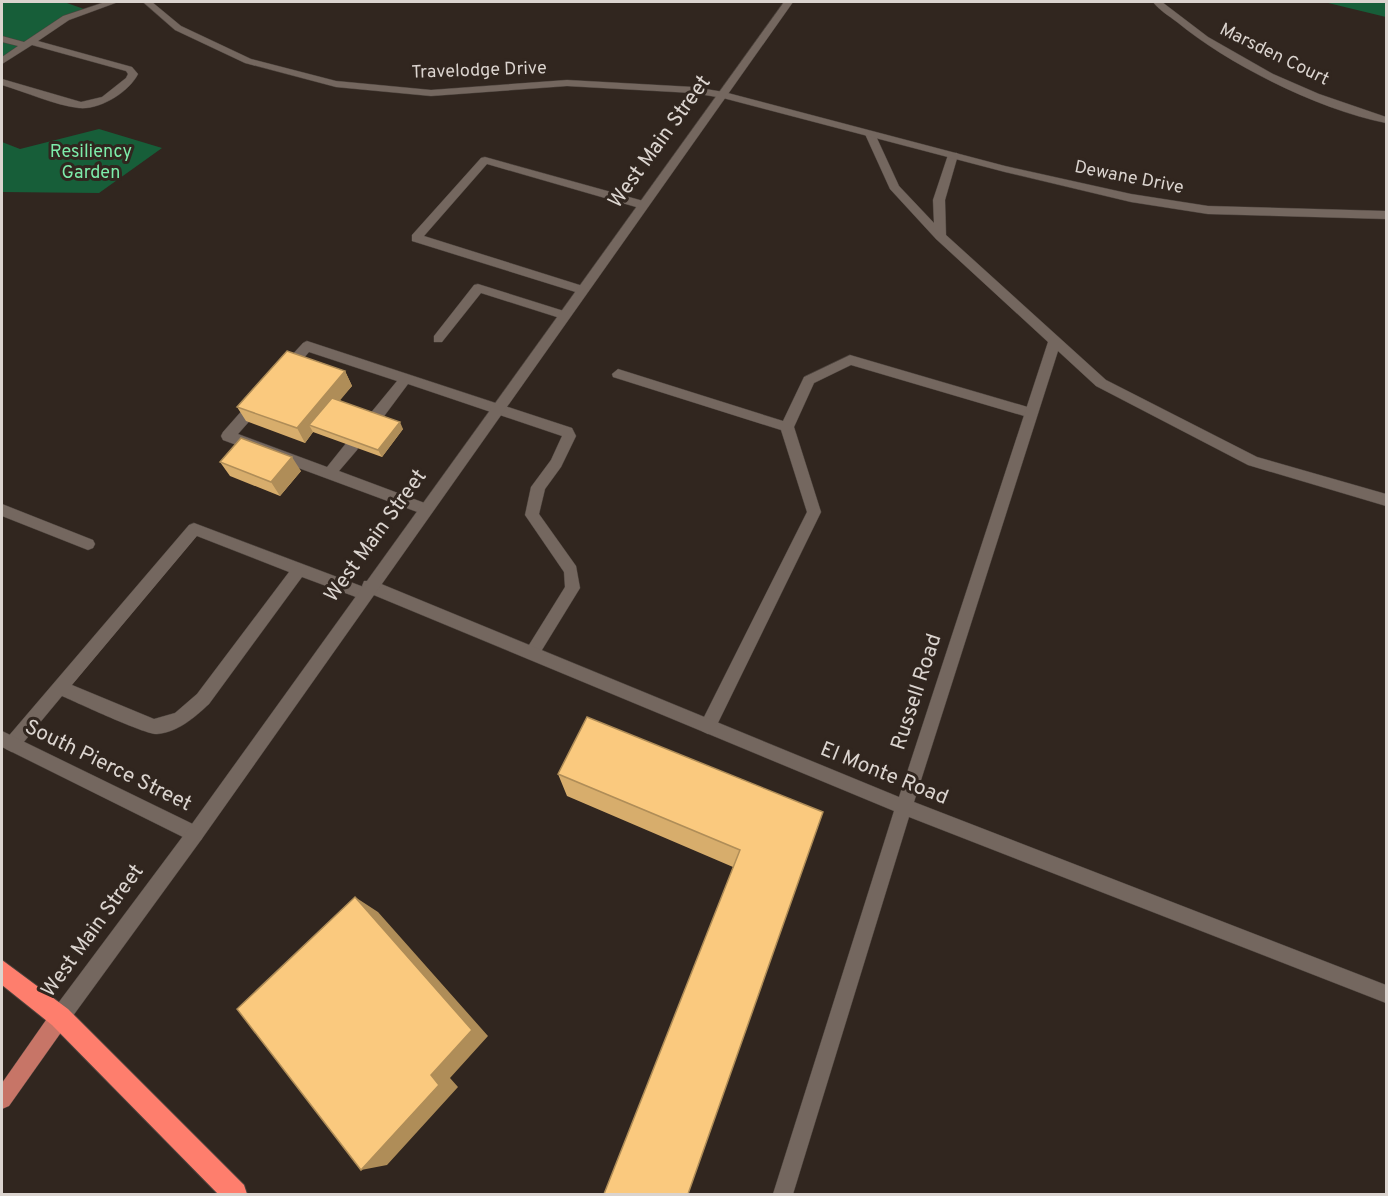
<svg xmlns="http://www.w3.org/2000/svg" width="1388" height="1196" viewBox="0 0 1388 1196" font-family="Overpass,sans-serif">
<style>
.green{fill:#175e39}
.lines{fill:none;stroke-linecap:round;stroke-linejoin:round}
.service-casing{stroke:#4b423c;stroke-width:1}
.minor-casing{stroke:#4b423c;stroke-width:1}
.tertiary-casing{stroke:#4b423c;stroke-width:1}
.secondary-casing{stroke:#4b423c;stroke-width:1}
.primary-casing{stroke:#4b423c;stroke-width:1}
.motorway-casing{stroke:#4b423c;stroke-width:2}
.service{fill:#74675f;fill-rule:evenodd}
.minor{fill:#74675f;fill-rule:evenodd}
.tertiary{fill:#74675f;fill-rule:evenodd}
.secondary{fill:#74675f;fill-rule:evenodd}
.primary{fill:#c77567;fill-rule:evenodd}
.motorway{fill:#fe7e6d;fill-rule:evenodd}
.wall{fill:#d7ad6c}
.shaded-wall{fill:#af8d58}
.building{fill:#fac97e;stroke:#af8d58;stroke-width:1.5}
.labels{text-anchor:middle;dominant-baseline:central;stroke-width:6;stroke-linejoin:round;paint-order:stroke}
.far-street-label{font-size:18px;fill:#dbd4cf;stroke:#31261f}
.far-park-label{font-size:18px;fill:#7decaa;stroke:#31261f}
.street-label{font-size:21px;fill:#dbd4cf;stroke:#31261f}
</style>
<rect width="100%" height="100%" fill="#31261f"/>
<path class="green" d="M 2,2 L 64,2 L 84,9 L 10,59 L 2,61 Z
M 1324,2 L 1386,2 L 1386,17 Z
M 99,129 L 162,148 L 99,193 L 2,192 L 2,142 L 20,149 Z"/>
<g class="lines">
<g class="service-casing">
<path id="service" d="M 105,2 L 118,2 L 69,20 L 38,41 L 132,67 L 138,74 C 129,92 100,110 79,108 C 54,105 26,92 2,85 L 2,79 L 81,102 L 102,97 L 126,78 L 128,74 L 126,71 L 32,45 L 2,64 L 2,57 L 18,46 L 2,42 L 2,36 L 24,42 L 63,16 Z
M 485,157 L 647,202 L 649,205 L 643,209 L 487,164 L 424,236 L 586,287 L 586,293 L 582,294 L 412,241 L 412,235 L 481,158 Z
M 478,284 L 567,312 L 569,315 L 563,319 L 481,293 L 442,342 L 434,342 L 434,336 L 474,285 Z
M 307,341 L 572,428 L 576,436 L 561,467 L 545,489 L 539,514 L 576,566 L 580,588 L 537,658 L 532,660 L 527,658 L 524,653 L 565,587 L 564,572 L 525,515 L 531,487 L 551,460 L 562,436 L 408,384 L 379,423 L 369,423 L 367,419 L 369,415 L 397,381 L 309,352 L 290,374 L 280,374 L 280,368 L 303,343 Z
M 850,355 L 1031,408 L 1038,413 L 1031,418 L 851,365 L 814,383 L 794,427 L 821,512 L 714,731 L 708,734 L 702,731 L 700,726 L 702,721 L 807,512 L 781,430 L 613,377 L 612,374 L 618,369 L 783,421 L 804,377 Z
M 258,397 L 263,398 L 265,402 L 263,406 L 238,434 L 327,467 L 347,442 L 357,442 L 359,446 L 357,450 L 339,471 L 430,505 L 432,509 L 430,513 L 420,513 L 223,440 L 221,436 L 223,432 L 253,398 Z
M 2,504 L 93,540 L 95,544 L 93,548 L 88,550 L 2,516 Z
M 194,523 L 369,589 L 371,594 L 369,599 L 364,600 L 302,577 L 209,704 C 194,718 178,732 157,734 C 146,735 78,703 62,696 L 18,749 L 12,752 L 6,749 L 4,744 L 6,739 L 189,525 ZM 197,536 L 289,572 L 197,694 L 175,713 L 154,719 L 72,685 Z"/>
</g>
<g class="minor-casing">
<path id="minor" d="M 1153,2 L 1162,2 L 1208,37 L 1273,74 L 1319,94 L 1386,117 L 1386,123 C 1320,110 1229,65 1177,22 C 1169,16 1158,9 1153,2 Z
M 866,132 L 875,134 L 899,186 L 934,223 L 933,200 L 948,155 L 949,153 L 957,153 L 958,155 L 945,200 L 946,235 L 1106,380 L 1257,457 L 1386,494 L 1386,506 L 1248,465 L 1096,386 L 1058,351 L 914,802 L 1386,985 L 1386,1003 L 909,817 L 793,1194 L 773,1194 L 894,811 L 364,591 L 362,586 L 364,581 L 374,581 L 899,797 L 1048,342 L 936,239 L 890,189 L 865,134 Z
M 2,731 L 201,828 L 204,834 L 201,840 L 195,843 L 189,840 L 2,747 Z"/>
</g>
<g class="tertiary-casing">
<path id="tertiary" d="M 143,2 L 152,2 L 181,26 L 251,59 L 336,81 L 431,90 L 567,80 L 693,87 L 724,92 L 1005,166 L 1131,194 L 1208,206 L 1386,211 L 1386,219 L 1208,214 L 1131,202 L 1005,172 L 723,98 L 693,93 L 567,86 L 431,96 L 336,87 L 245,63 L 175,30 Z"/>
</g>
<g class="secondary-casing">
<path id="secondary" d="M 784,2 L 793,2 L 201,840 L 67,1024 L 60,1027 L 53,1024 L 50,1017 L 53,1010 L 189,828 Z"/>
</g>
<g class="primary-casing">
<path id="primary" d="M 60,1007 L 67,1010 L 70,1017 L 67,1024 L 9,1106 L 2,1109 L 2,1083 L 53,1010 Z"/>
</g>
<g class="motorway-casing">
<path id="motorway" d="M 2,960 L 68,1009 L 244,1185 L 247,1194 L 218,1194 L 52,1025 L 2,985 Z"/>
</g>
<use href="#service" class="service"/>
<use href="#minor" class="minor"/>
<use href="#tertiary" class="tertiary"/>
<use href="#secondary" class="secondary"/>
<use href="#primary" class="primary"/>
<use href="#motorway" class="motorway"/>
</g>
<path class="wall" d="M 345,371 L 352,386 L 339,400 L 403,429 L 382,457 L 313,432 L 305,443 L 246,421 L 237,407 Z
M 220,462 L 301,471 L 280,496 L 230,476 Z
M 558,774 L 823,812 L 733,867 L 567,796 Z"/>
<path class="shaded-wall" d="M 345,371 L 352,386 L 317,428 L 309,425 L 313,432 L 305,443 L 297,428 Z
M 400,422 L 403,429 L 382,457 L 378,450 Z
M 292,457 L 301,471 L 280,496 L 271,482 Z
M 355,897 L 378,912 L 488,1036 L 450,1078 L 458,1087 L 387,1165 L 361,1170 L 431,1075 Z"/>
<path class="building" d="M 287,351 L 345,371 L 297,428 L 237,407 Z
M 332,398 L 400,422 L 378,450 L 309,425 Z
M 241,438 L 292,457 L 271,482 L 220,462 Z
M 587,717 L 823,812 L 688,1194 L 604,1194 L 740,850 L 558,774 Z
M 355,897 L 472,1030 L 431,1075 L 439,1085 L 361,1170 L 237,1009 Z"/>
<g class="labels">
<g class="far-street-label">
<text transform="translate(1274 55) rotate(26)">Marsden Court</text>
<text transform="translate(479 71) rotate(-2)">Travelodge Drive</text>
<text transform="translate(1129 178) rotate(11)">Dewane Drive</text>
</g>
<g class="far-park-label">
<text x="91" y="152">Resiliency<tspan x="91" dy="21">Garden</tspan></text>
</g>
<g class="street-label">
<text transform="translate(660 142) rotate(-54)">West Main Street</text>
<text transform="translate(376 536) rotate(-54)">West Main Street</text>
<text transform="translate(917 692) rotate(-72)">Russell Road</text>
<text transform="translate(108 766) rotate(26)">South Pierce Street</text>
<text transform="translate(884 774) rotate(22)">El Monte Road</text>
<text transform="translate(93 931) rotate(-54)">West Main Street</text>
</g>
</g>
<rect width="1388" height="1196" fill="none" stroke="#dbd4cf" stroke-width="6"/>
</svg>
